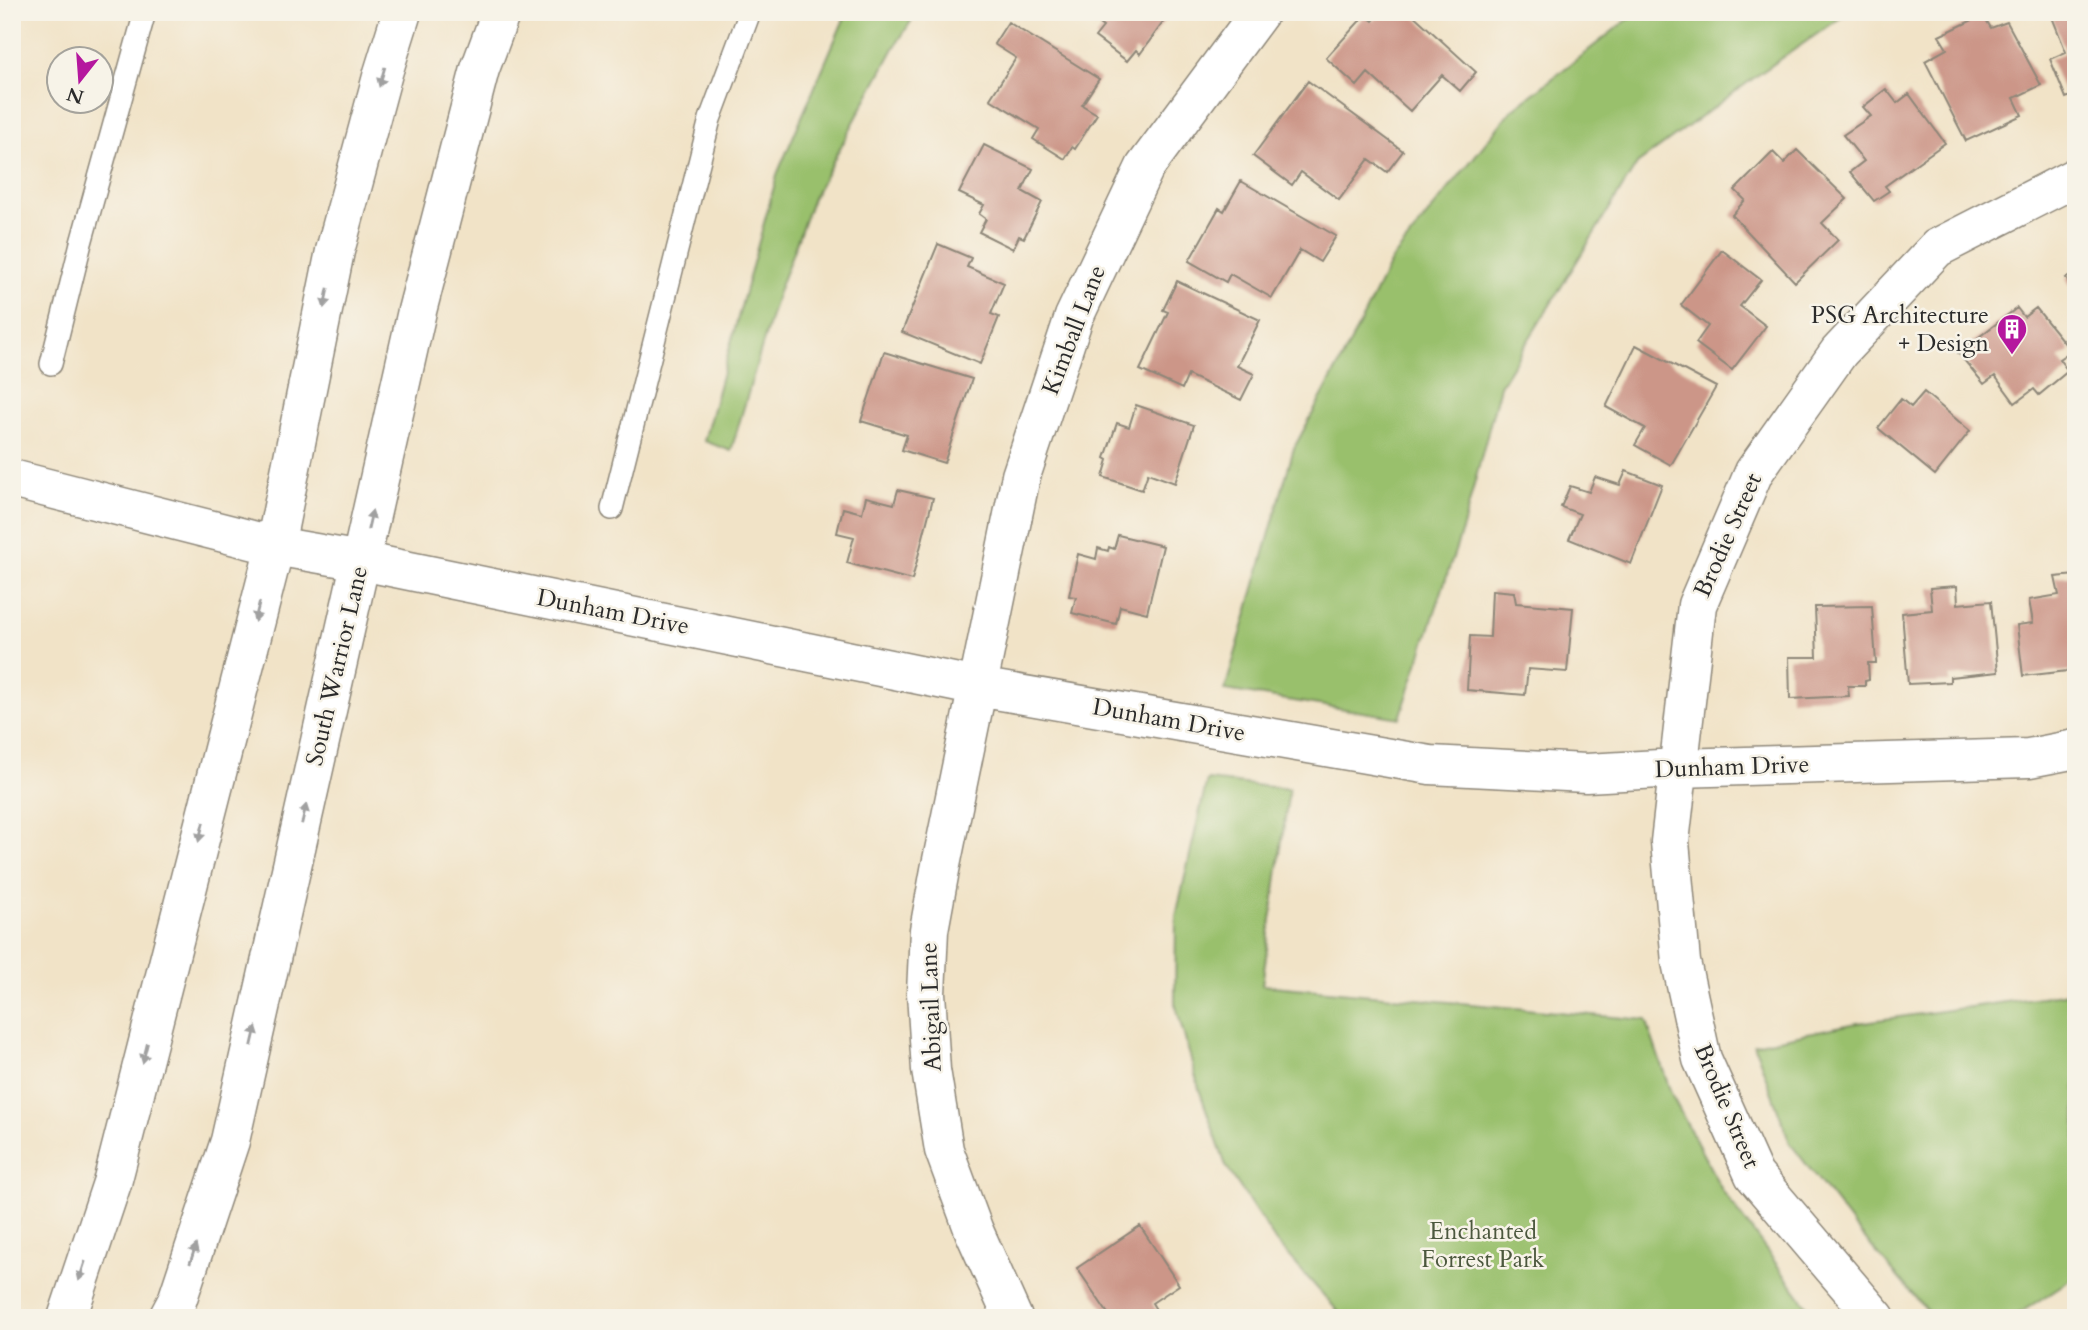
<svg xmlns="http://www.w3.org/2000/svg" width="2088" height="1330" viewBox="0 0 2088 1330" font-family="Cardo,serif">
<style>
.green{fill:#99c06c;stroke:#62764c;stroke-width:2}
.building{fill:#cc9688}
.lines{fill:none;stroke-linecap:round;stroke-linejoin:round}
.lane-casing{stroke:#8e8779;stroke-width:24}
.street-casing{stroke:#8e8779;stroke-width:41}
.secondary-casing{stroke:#8e8779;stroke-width:41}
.lane{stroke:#fff;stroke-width:21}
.street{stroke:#fff;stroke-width:38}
.secondary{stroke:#fff;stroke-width:38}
.oneway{fill:#a0a0a0}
.labels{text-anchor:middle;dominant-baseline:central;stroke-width:5;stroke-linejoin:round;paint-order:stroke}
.poi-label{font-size:24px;fill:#2b2b2b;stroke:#f7f3e8;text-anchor:end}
.street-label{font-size:24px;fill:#2b2b2b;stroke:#f7f3e8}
.park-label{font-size:24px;fill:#4c583e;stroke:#f7f3e8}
</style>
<rect width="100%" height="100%" fill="#f7f3e8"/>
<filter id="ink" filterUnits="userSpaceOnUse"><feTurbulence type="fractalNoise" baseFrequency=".0143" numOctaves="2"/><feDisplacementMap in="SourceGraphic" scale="14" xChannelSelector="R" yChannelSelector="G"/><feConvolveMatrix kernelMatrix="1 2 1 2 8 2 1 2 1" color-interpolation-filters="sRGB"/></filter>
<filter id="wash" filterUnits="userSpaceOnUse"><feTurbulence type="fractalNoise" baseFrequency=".00686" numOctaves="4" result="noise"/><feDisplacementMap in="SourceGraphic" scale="28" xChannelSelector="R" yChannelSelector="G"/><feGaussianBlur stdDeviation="1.57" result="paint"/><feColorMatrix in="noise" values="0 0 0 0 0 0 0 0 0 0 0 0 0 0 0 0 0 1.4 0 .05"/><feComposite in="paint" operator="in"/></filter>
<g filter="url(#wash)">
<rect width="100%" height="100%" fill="#f1e3c7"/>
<path class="green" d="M 847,12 L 917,12 L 894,48 L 813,198 L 778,292 L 731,451 L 704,441 L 778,172 Z
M 1637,12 L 1849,12 L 1762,72 L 1637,164 L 1500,386 L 1463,527 L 1400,718 L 1225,690 L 1294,448 L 1341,361 L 1391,261 L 1511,111 Z
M 1207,780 L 1289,789 L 1262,985 L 1646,1020 L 1672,1096 L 1722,1190 L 1816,1318 L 1343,1317 L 1276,1242 L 1226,1166 L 1200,1092 L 1175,1003 L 1176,916 Z
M 2076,992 L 2076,1276 L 2012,1318 L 1933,1318 L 1853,1225 L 1790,1143 L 1754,1044 L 1857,1023 Z"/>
<g id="blocks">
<path class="building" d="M 1083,12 L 1160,12 L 1167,17 L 1140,54 L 1136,50 L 1127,61 L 1095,37 L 1103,27 Z
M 1381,12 L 1410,12 L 1476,72 L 1460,91 L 1442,75 L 1410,111 L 1368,73 L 1357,86 L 1326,58 L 1365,15 L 1373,21 Z
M 2050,12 L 2076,12 L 2076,94 L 2066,98 L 2050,59 L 2066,52 Z
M 1983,15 L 1991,28 L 2007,22 L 2041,85 L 2014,98 L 2022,115 L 1966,141 L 1925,61 L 1947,49 L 1939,36 Z
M 1008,22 L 1099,79 L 1082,105 L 1097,114 L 1075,149 L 1072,147 L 1065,159 L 1033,139 L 1039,129 L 990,99 L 1016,58 L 994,44 Z
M 1308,81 L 1403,151 L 1387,172 L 1369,159 L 1339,200 L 1301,172 L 1292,185 L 1253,156 Z
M 1886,89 L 1897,103 L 1909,94 L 1945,143 L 1885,186 L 1889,191 L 1874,201 L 1850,172 L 1864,161 L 1843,135 L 1871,116 L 1863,107 Z
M 984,145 L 1033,169 L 1022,191 L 1042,202 L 1024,238 L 1019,236 L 1013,249 L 979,232 L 986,219 L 979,214 L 984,205 L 959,193 Z
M 1797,150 L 1847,199 L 1822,223 L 1838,240 L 1795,282 L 1732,215 L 1745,200 L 1735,190 L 1773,152 L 1784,163 Z
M 1241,181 L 1336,236 L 1320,262 L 1300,250 L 1272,298 L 1230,274 L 1226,282 L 1189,261 L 1219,208 L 1224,211 Z
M 938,244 L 971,258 L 967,267 L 1004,283 L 991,314 L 999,317 L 980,364 L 902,332 Z
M 1722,250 L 1761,280 L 1740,306 L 1766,326 L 1732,370 L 1696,343 L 1708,326 L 1681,305 Z
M 2076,274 L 2076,298 L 2066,278 Z
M 1177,281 L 1260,320 L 1237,366 L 1254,374 L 1241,400 L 1188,375 L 1182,389 L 1140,370 L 1168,312 L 1163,310 Z
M 2017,308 L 2024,317 L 2036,308 L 2071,351 L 2059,359 L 2068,371 L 2039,395 L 2034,389 L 2015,403 L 1995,376 L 1984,384 L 1958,353 Z
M 1636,345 L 1716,387 L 1671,465 L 1635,445 L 1645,428 L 1606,407 Z
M 884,352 L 972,379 L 944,463 L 902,450 L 907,435 L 861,421 Z
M 1924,392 L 1970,431 L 1935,475 L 1878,428 L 1901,399 L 1911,407 Z
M 1136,405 L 1194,425 L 1175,483 L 1148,473 L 1142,490 L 1103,477 L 1108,460 L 1105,458 L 1117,423 L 1129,427 Z
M 1626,471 L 1662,485 L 1631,564 L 1569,539 L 1580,514 L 1561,507 L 1570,486 L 1589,492 L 1595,477 L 1620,485 Z
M 898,490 L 933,498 L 912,580 L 847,563 L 854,537 L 837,533 L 843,508 L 862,513 L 866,497 L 894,504 Z
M 1118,535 L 1163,546 L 1147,613 L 1120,606 L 1116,624 L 1072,613 L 1076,597 L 1069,596 L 1078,554 L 1096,559 L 1098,548 L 1108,551 L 1109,547 L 1114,549 Z
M 2076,575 L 2076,670 L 2023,676 L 2017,625 L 2033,623 L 2029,600 L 2059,595 L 2055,577 Z
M 1957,586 L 1958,604 L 1991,601 L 1998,672 L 1950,677 L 1950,682 L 1908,684 L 1902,613 L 1932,610 L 1930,588 Z
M 1492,590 L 1514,592 L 1516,603 L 1573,608 L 1567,672 L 1528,669 L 1525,695 L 1467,690 L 1470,636 L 1490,637 Z
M 1872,606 L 1876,663 L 1868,663 L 1869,680 L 1865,681 L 1865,686 L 1848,686 L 1849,696 L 1790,699 L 1789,657 L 1817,657 L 1815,607 Z
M 1140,1226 L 1179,1285 L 1152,1303 L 1160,1316 L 1158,1318 L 1111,1318 L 1077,1268 Z"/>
</g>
</g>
<g filter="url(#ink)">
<use href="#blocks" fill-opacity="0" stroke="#8e8779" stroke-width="2"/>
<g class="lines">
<g class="lane-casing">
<path id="lane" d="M 51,364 L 81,243 L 145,12
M 612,509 L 710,119 L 750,12"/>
</g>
<g class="street-casing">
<path id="street" d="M 12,479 L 275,546 L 361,561 L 978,687 L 1430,765 L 1586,773 L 1678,768 L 2029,758 L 2076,749
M 1013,1318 L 974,1231 L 944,1150 L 931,1070 L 926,993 L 929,930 L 940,870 L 1021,476 L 1074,317 L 1145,167 L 1260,12
M 1876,1318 L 1754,1175 L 1702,1059 L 1681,962 L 1670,842 L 1697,605 L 1754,472 L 1839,352 L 1937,248 L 2076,177"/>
</g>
<g class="secondary-casing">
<path id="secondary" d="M 67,1318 L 112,1183 L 275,546 L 335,251 L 383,73 L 402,12
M 168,1318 L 177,1301 L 230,1141 L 417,311 L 480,69 L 501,12"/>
</g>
<use href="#lane" class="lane"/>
<use href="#street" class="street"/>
<use href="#secondary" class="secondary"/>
</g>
<defs><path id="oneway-solid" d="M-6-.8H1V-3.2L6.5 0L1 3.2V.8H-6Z" transform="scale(1.75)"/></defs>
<g class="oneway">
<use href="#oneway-solid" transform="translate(382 77) rotate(106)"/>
<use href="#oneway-solid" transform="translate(326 298) rotate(102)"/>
<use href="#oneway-solid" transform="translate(370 520) rotate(-77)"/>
<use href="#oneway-solid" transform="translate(257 612) rotate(104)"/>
<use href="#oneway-solid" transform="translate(304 814) rotate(-77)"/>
<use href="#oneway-solid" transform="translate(201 832) rotate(104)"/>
<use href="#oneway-solid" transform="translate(254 1036) rotate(-77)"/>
<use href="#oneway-solid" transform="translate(145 1053) rotate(104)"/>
<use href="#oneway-solid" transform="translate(193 1254) rotate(-72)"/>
<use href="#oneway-solid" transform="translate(82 1271) rotate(108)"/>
</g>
</g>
<defs>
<g id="building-pin" transform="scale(1.575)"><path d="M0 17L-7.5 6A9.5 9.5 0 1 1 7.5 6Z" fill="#b5179e" stroke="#f7f3e8"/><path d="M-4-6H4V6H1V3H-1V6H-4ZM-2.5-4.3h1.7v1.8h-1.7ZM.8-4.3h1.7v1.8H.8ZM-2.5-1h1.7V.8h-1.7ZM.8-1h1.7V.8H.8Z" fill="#fff"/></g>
</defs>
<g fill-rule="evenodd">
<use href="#building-pin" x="2012" y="329"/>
</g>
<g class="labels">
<g class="poi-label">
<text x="1989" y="315">PSG Architecture<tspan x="1989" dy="28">+ Design</tspan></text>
</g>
<g class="street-label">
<text transform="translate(1074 330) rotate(-69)">Kimball Lane</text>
<text transform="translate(1728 535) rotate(-66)">Brodie Street</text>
<text transform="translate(613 612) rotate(11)">Dunham Drive</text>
<text transform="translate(337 666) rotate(-77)">South Warrior Lane</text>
<text transform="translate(1169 720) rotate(10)">Dunham Drive</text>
<text transform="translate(1732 767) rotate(-2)">Dunham Drive</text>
<text transform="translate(931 1007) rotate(-92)">Abigail Lane</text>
<text transform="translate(1727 1106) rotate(67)">Brodie Street</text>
</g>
<g class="park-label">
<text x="1483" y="1231">Enchanted<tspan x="1483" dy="28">Forrest Park</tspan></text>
</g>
</g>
<rect width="2088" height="1330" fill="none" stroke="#f7f3e8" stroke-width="42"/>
<g transform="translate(80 80) rotate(197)"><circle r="33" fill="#f7f3e8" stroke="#a5a39c" stroke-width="2"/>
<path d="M0-5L12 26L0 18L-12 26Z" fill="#b5179e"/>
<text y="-10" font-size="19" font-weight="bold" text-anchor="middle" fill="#2b2b2b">N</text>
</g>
</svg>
